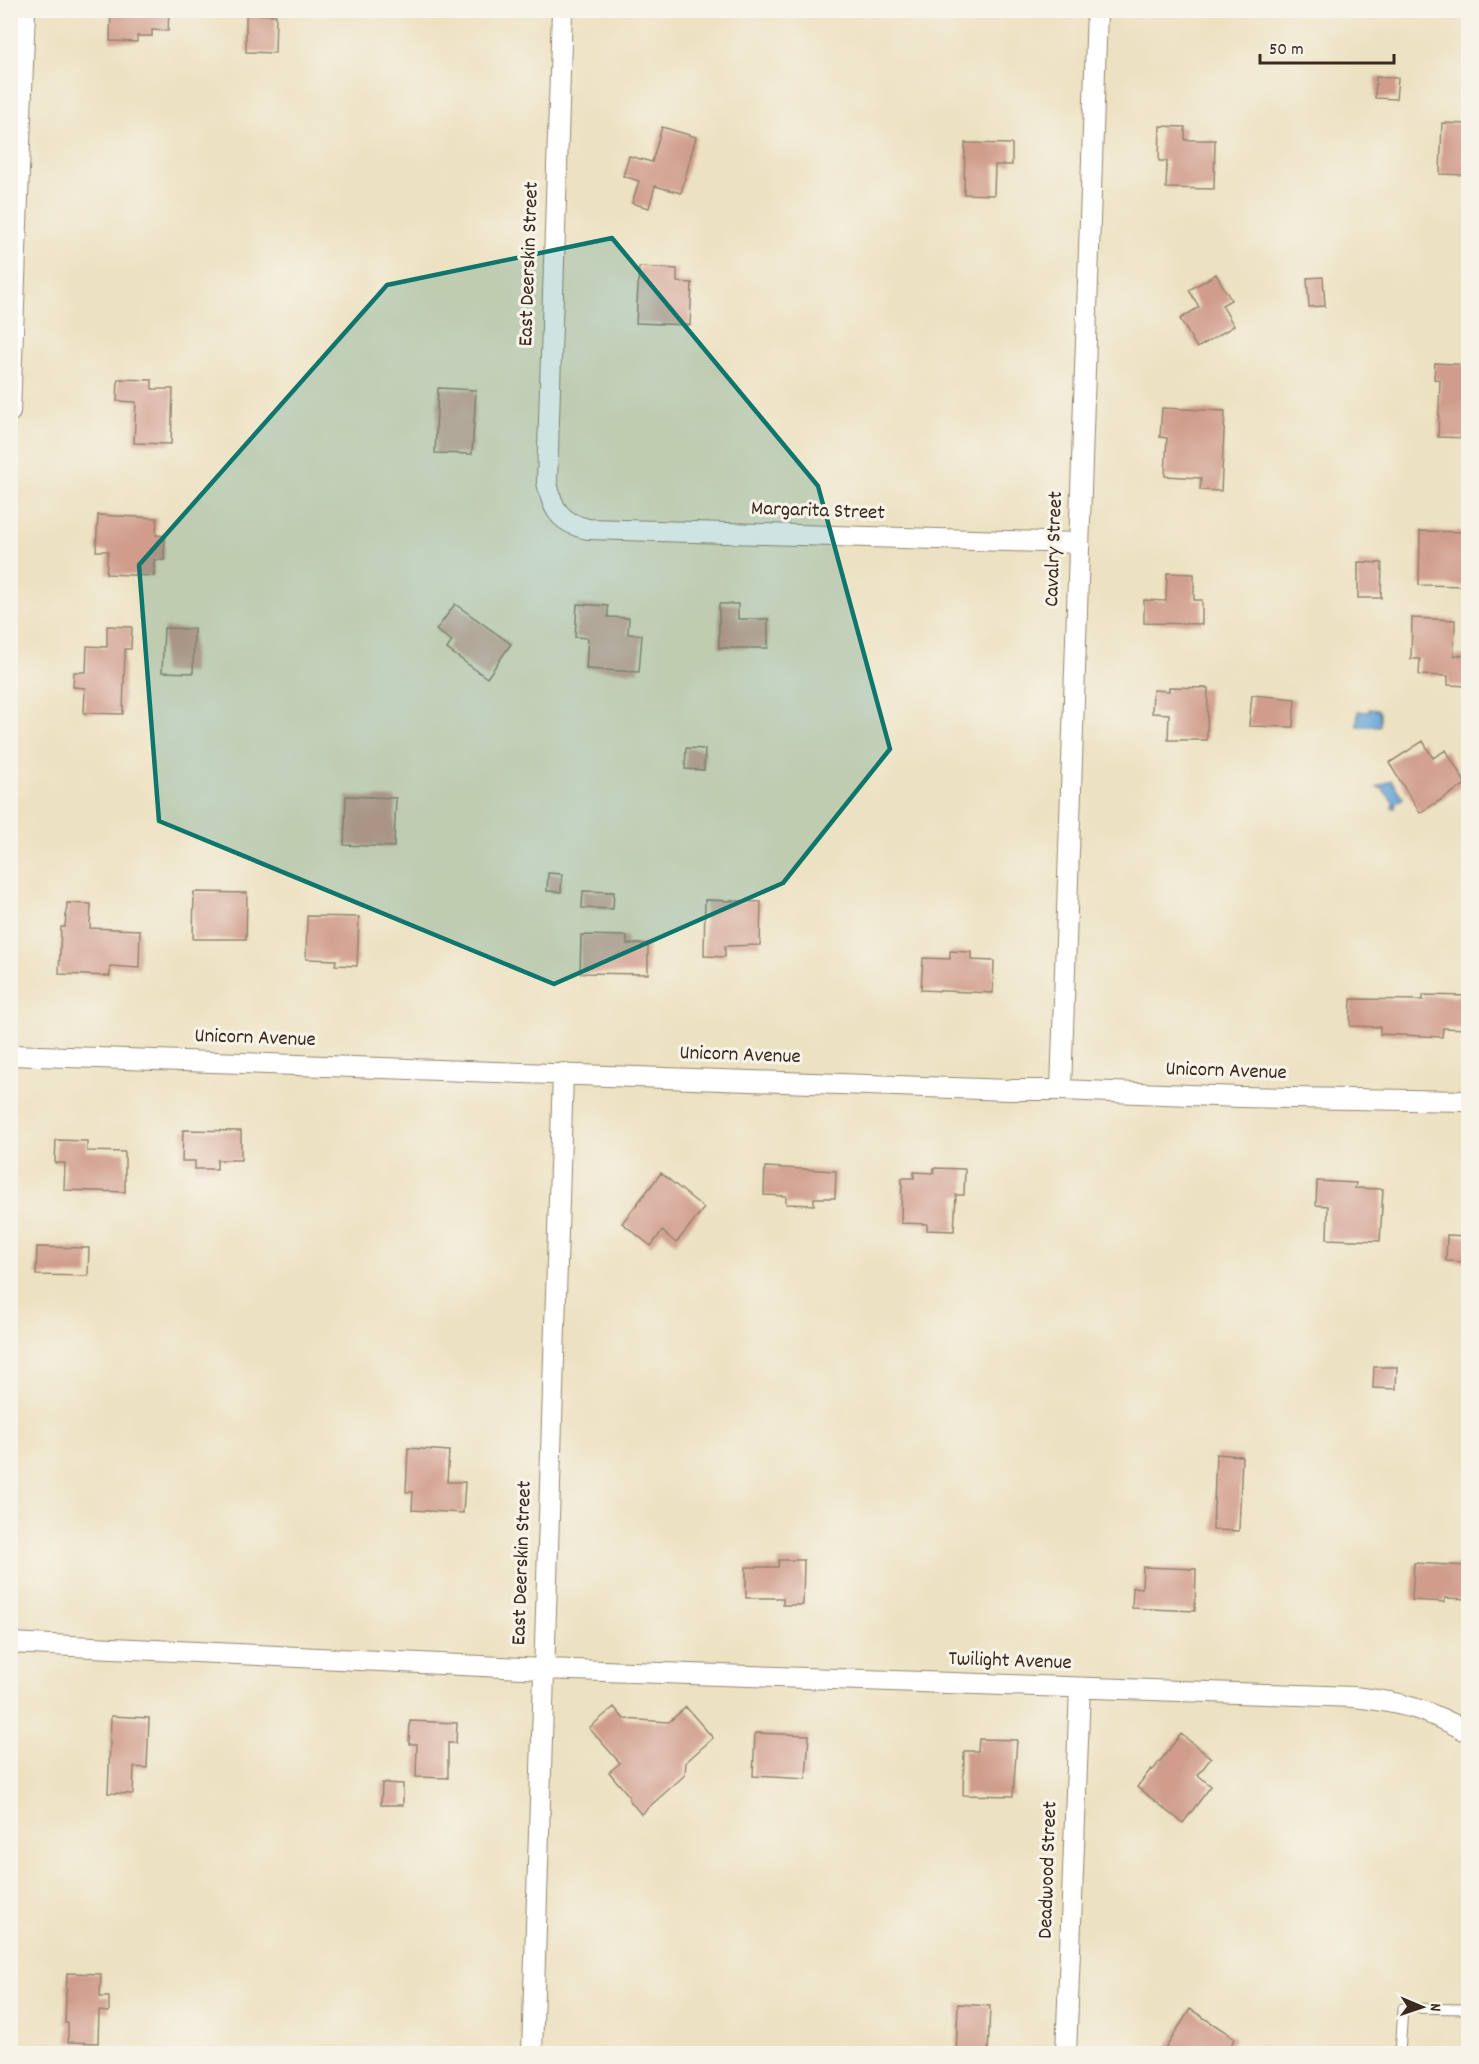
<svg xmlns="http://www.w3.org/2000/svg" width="1479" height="2064" viewBox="0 0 1479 2064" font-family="Dekko,sans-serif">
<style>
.water{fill:#63a2d6;stroke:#4f667a;stroke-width:1.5}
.building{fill:#d09c8b}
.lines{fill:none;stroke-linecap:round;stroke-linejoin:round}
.service-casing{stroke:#948670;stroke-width:11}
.minor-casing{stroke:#948670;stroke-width:22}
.service{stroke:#fff;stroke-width:9}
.minor{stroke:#fff;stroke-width:20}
.marked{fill:#0f766e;fill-opacity:0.2;stroke:#0f766e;stroke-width:4.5;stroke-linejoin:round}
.labels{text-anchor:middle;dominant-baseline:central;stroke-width:6;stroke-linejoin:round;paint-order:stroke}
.street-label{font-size:21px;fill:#3b2a1e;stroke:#f7f3e8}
</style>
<rect width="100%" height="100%" fill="#f7f3e8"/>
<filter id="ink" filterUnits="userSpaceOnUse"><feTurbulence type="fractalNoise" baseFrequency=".0167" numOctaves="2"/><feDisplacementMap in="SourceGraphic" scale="12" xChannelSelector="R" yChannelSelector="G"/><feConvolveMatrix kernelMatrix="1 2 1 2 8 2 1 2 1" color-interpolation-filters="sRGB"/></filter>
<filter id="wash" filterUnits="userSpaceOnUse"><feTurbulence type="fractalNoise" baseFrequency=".008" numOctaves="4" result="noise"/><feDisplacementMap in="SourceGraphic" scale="24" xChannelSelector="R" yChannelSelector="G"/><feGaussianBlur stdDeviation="1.35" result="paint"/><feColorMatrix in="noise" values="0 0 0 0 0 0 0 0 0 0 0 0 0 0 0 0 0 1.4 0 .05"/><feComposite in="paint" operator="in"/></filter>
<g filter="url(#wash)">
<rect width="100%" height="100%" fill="#ece1c1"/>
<path class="water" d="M 1369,709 L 1378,710 L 1378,712 L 1380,712 L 1380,726 L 1357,726 L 1358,711 L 1369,712 Z
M 1391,780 L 1403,798 L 1396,803 L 1395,808 L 1392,808 L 1393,802 L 1383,789 L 1377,787 Z"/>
<g id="blocks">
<path class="building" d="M 111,10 L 169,10 L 168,31 L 152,30 L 152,36 L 137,36 L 137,42 L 110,41 Z
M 246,14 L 276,15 L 275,53 L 246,52 Z
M 1376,77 L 1398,78 L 1396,99 L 1375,98 Z
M 1442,123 L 1468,124 L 1468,175 L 1440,174 Z
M 1160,126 L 1185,127 L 1185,140 L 1215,140 L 1214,189 L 1166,188 L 1167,161 L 1159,161 Z
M 662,127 L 696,137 L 681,193 L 655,186 L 649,208 L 632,203 L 639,181 L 623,176 L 629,156 L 652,162 Z
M 965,143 L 1012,144 L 1012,165 L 995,165 L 994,195 L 964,194 Z
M 639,267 L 677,269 L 677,282 L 692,283 L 690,325 L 636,323 Z
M 1216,274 L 1231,300 L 1222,305 L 1234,326 L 1197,348 L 1180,319 L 1199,307 L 1189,290 Z
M 1323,277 L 1325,306 L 1309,307 L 1307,278 Z
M 1435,363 L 1468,365 L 1468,438 L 1438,437 L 1440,380 L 1434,379 Z
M 118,379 L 152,380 L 152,389 L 173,389 L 171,444 L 134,443 L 136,402 L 117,401 Z
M 438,388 L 476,390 L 472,454 L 435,453 Z
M 1162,408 L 1225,411 L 1221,491 L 1200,490 L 1201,478 L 1165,476 L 1167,438 L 1160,437 Z
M 98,515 L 157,518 L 156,535 L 165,536 L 164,560 L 154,560 L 154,576 L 106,574 L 108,551 L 96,551 Z
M 1420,531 L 1468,532 L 1468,586 L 1419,585 Z
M 1358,562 L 1382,563 L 1381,598 L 1358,598 Z
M 1167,573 L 1194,574 L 1194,600 L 1202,600 L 1202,624 L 1144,623 L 1144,600 L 1166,601 Z
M 455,604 L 511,644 L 487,678 L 447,649 L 452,641 L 436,630 Z
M 577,604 L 608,606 L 608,617 L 629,618 L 628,634 L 642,635 L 639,672 L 586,669 L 588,638 L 575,637 Z
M 719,604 L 738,604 L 738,619 L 768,619 L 768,648 L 719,648 Z
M 1412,618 L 1455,620 L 1454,655 L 1468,656 L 1468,686 L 1448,685 L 1448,676 L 1419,675 L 1420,659 L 1411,659 Z
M 107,626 L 132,627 L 131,649 L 125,649 L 123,714 L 84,713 L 85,688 L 73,687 L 74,672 L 86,672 L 87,646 L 107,647 Z
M 164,628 L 194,629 L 193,673 L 162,672 Z
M 1169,687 L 1208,688 L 1207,740 L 1168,740 L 1169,714 L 1152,713 L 1153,690 L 1169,691 Z
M 1252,695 L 1295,699 L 1293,727 L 1249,726 Z
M 1423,741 L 1433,758 L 1446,750 L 1466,784 L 1420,813 L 1389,763 Z
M 686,748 L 705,749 L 704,770 L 685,769 Z
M 346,796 L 396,798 L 394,847 L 344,845 Z
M 548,873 L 562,874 L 561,892 L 547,891 Z
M 583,891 L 614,892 L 613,909 L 582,908 Z
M 194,892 L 247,893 L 246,939 L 193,939 Z
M 705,900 L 761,902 L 760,945 L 725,946 L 725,957 L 704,956 Z
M 67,903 L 91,904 L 90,928 L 140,930 L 139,968 L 110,966 L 110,976 L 59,974 L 61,927 L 65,927 Z
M 307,916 L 359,917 L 357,966 L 335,965 L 336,960 L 306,959 Z
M 581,935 L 627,936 L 627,944 L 648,944 L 648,974 L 580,973 Z
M 950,951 L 971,952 L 971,960 L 994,961 L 993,993 L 921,990 L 923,958 L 950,959 Z
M 1423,995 L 1468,996 L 1468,1029 L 1443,1028 L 1442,1037 L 1380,1034 L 1380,1027 L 1350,1026 L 1351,999 L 1423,1000 Z
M 183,1130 L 241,1131 L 241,1160 L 217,1160 L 217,1169 L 195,1169 L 195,1161 L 182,1161 Z
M 56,1140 L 87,1141 L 87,1151 L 125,1152 L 125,1192 L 64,1190 L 65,1163 L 55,1163 Z
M 765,1167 L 836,1171 L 835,1198 L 814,1198 L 814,1205 L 786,1204 L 786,1196 L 764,1195 Z
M 934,1168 L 965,1169 L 964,1195 L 956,1195 L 954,1231 L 927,1230 L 927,1224 L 901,1223 L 902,1178 L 914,1178 L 914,1172 L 934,1173 Z
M 661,1173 L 704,1208 L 676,1243 L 662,1231 L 651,1246 L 622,1223 Z
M 1317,1181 L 1356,1183 L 1355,1188 L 1383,1189 L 1380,1241 L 1327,1239 L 1328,1206 L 1316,1205 Z
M 1447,1235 L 1468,1236 L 1468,1262 L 1446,1261 Z
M 37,1247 L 89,1248 L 88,1276 L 36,1275 Z
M 1374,1367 L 1397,1367 L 1396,1389 L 1373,1388 Z
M 408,1448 L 449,1451 L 447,1482 L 465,1482 L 463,1513 L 412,1510 L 413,1492 L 406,1492 Z
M 1216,1454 L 1242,1456 L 1239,1531 L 1213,1530 Z
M 779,1560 L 804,1560 L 803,1605 L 783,1605 L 783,1598 L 746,1598 L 746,1567 L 778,1567 Z
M 1414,1563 L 1468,1566 L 1468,1599 L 1445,1598 L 1445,1602 L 1412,1600 Z
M 1143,1567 L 1196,1569 L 1195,1611 L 1132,1608 L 1133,1587 L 1142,1588 Z
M 614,1707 L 624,1719 L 669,1722 L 686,1707 L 713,1738 L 686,1762 L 685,1775 L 641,1814 L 629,1800 L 629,1796 L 609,1772 L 620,1763 L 589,1728 Z
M 111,1716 L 149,1718 L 147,1768 L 134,1767 L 133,1794 L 108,1793 Z
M 410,1721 L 457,1723 L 456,1743 L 448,1743 L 448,1778 L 416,1777 L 417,1744 L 409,1744 Z
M 755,1733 L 809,1735 L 806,1779 L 753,1776 Z
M 1181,1734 L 1211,1758 L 1198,1775 L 1211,1786 L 1183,1823 L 1137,1787 L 1151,1769 L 1153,1770 Z
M 979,1739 L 1017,1740 L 1013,1796 L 963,1795 L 964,1751 L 978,1751 Z
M 382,1783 L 403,1784 L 403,1805 L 381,1805 Z
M 67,1973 L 101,1974 L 100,1997 L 109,1997 L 109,2012 L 99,2011 L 98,2043 L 68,2042 L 68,2023 L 65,2023 Z
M 958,2004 L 990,2006 L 988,2054 L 956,2054 Z
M 1190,2009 L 1235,2038 L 1226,2054 L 1162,2054 Z"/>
</g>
</g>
<g filter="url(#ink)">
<use href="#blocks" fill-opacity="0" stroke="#948670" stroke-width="1.5"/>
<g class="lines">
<g class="service-casing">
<path id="service" d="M 1400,2054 L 1403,2008 L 1468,2009"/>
</g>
<g class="minor-casing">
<path id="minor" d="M 562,10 L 547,482 C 552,509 560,523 588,529 L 1079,543
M 10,412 L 25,10
M 10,1055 L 1009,1090 L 1061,1090 L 1240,1097 L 1468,1101
M 1061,1090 L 1097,10
M 10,1643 L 544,1669 L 1354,1697 C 1400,1702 1427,1709 1468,1732
M 532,2054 L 563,1073
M 1066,2054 L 1080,1688"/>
</g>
<use href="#service" class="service"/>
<use href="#minor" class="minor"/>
</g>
</g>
<path class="marked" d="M 612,238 L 818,486 L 890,749 L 783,883 L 554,984 L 159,821 L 139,565 L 387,285 Z"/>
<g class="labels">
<g class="street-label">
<text transform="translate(530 264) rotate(-88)">East Deerskin Street</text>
<text transform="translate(818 512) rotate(2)">Margarita Street</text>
<text transform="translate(1055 549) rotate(-88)">Cavalry Street</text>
<text transform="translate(255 1039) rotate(2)">Unicorn Avenue</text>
<text transform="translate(740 1056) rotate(2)">Unicorn Avenue</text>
<text transform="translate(1226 1072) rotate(2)">Unicorn Avenue</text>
<text transform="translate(523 1563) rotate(-88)">East Deerskin Street</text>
<text transform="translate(1010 1662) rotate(2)">Twilight Avenue</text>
<text transform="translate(1049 1870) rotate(-88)">Deadwood Street</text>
</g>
</g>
<rect width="1479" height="2064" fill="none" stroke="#f7f3e8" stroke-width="36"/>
<g transform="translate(1422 2007) rotate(92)" stroke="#f7f3e8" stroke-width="4.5" paint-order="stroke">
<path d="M0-4.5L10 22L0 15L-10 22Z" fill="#3b2a1e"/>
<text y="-9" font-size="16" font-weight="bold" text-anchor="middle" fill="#3b2a1e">N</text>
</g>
<path d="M1260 54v9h134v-9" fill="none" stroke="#3b2a1e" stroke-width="3"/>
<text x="1269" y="54" font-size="18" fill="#3b2a1e" stroke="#f7f3e8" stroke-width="4.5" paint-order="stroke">50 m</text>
</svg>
